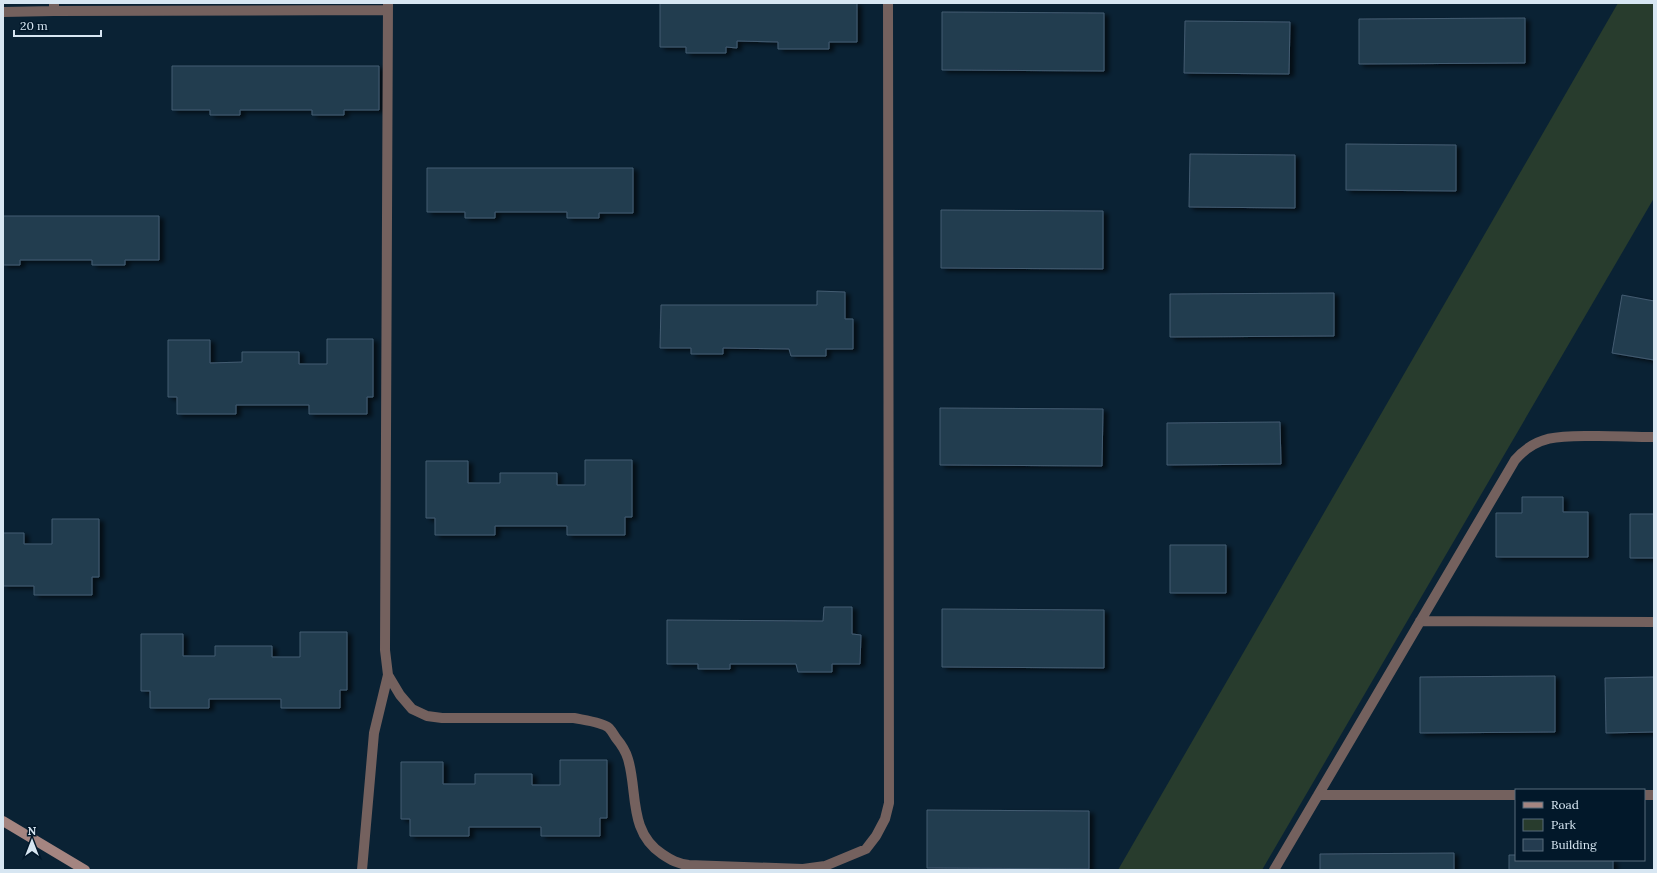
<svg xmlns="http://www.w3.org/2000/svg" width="1657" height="873" viewBox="0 0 1657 873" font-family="Lora,serif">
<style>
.green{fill:#283c2d}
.building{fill:#243c50;stroke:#435c71;filter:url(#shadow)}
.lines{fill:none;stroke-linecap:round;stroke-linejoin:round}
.lane{stroke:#74615e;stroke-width:10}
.secondary{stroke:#a48581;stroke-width:10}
</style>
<defs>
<filter id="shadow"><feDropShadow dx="4.5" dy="2.5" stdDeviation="2" flood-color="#0009"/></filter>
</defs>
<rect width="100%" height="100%" fill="#0a2234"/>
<path class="green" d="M 1618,3 L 1654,3 L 1654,198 L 1262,870 L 1118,870 Z"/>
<path class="building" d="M 660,3 L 857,3 L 857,42 L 829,42 L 829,49 L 778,49 L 778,42 L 737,41 L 737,48 L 726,47 L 726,53 L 686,53 L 686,47 L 660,47 Z
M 942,12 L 1104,13 L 1104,71 L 942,70 Z
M 1525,18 L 1525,63 L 1359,64 L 1359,19 Z
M 1185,21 L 1290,22 L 1289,74 L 1184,73 Z
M 172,66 L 379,66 L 379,110 L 344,110 L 344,115 L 312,115 L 312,110 L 240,110 L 240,115 L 210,115 L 210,110 L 172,110 Z
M 1346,144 L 1456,145 L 1456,191 L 1346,190 Z
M 1190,154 L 1295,155 L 1295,208 L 1189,207 Z
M 427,168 L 633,168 L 633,213 L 599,213 L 599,218 L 567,218 L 567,212 L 495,212 L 495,218 L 465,218 L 465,212 L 427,212 Z
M 941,210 L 1103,211 L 1103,269 L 941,268 Z
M 3,216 L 159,216 L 159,260 L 125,260 L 125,265 L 92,265 L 92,260 L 20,260 L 20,265 L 3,265 Z
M 817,291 L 845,292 L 845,319 L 853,319 L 853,349 L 826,349 L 826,356 L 791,356 L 789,349 L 723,348 L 723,354 L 691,354 L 691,348 L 660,348 L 661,305 L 817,305 Z
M 1334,293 L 1334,336 L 1170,337 L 1170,294 Z
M 1622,295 L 1654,301 L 1654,360 L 1612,353 Z
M 327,339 L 373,339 L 373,397 L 367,397 L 367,414 L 309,414 L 309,405 L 236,405 L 236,414 L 177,414 L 177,397 L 168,397 L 168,340 L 210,340 L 210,363 L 242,362 L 242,352 L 299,352 L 299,364 L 327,364 Z
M 940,408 L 1103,409 L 1102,466 L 940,465 Z
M 1280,422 L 1281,464 L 1167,465 L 1167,423 Z
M 585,460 L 632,460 L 632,517 L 625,517 L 625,535 L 567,535 L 567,526 L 495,526 L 495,535 L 435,535 L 435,518 L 426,518 L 426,461 L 468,461 L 468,483 L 500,483 L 500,473 L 557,473 L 557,485 L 585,485 Z
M 1522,497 L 1563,497 L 1563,512 L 1588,512 L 1588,557 L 1496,557 L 1496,513 L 1522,513 Z
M 1630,514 L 1654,514 L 1654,558 L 1630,558 Z
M 52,519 L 99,519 L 99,577 L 92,577 L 92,595 L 34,595 L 34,586 L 3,586 L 3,533 L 24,533 L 24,544 L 52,544 Z
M 1170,545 L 1226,545 L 1226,593 L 1170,593 Z
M 824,607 L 852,607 L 852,634 L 861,635 L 860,664 L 832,664 L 832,672 L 798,672 L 796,664 L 730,664 L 730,669 L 698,669 L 698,664 L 667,664 L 667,620 L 823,621 Z
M 942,609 L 1104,610 L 1104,668 L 942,667 Z
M 300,632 L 347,632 L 347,690 L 340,690 L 340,708 L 281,708 L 281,699 L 209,699 L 209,708 L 150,708 L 150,691 L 141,691 L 141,634 L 183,634 L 183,656 L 215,656 L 215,646 L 272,646 L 272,657 L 300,657 Z
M 1555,676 L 1555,732 L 1420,733 L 1420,677 Z
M 1654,677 L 1654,732 L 1606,733 L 1605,678 Z
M 560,760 L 607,760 L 607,818 L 600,818 L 600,836 L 541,836 L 541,827 L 469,827 L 469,836 L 410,836 L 410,819 L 401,819 L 401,762 L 443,762 L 443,784 L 475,784 L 475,774 L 532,774 L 532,785 L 560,785 Z
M 927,810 L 1089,811 L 1089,869 L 927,868 Z
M 1454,853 L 1454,870 L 1320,870 L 1320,854 Z
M 1509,855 L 1516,855 L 1516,860 L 1613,860 L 1613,870 L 1509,870 Z"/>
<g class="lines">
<path class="lane" d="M 54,3 L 54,11 L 388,10
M 388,3 L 385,650 L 388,675 L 400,695 L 412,709 L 427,716 L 442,718 L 574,718 C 583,720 602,722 609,728 C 612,731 614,735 616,738 C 621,744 626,752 628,759 C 638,792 628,831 662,854 C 671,860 678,864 689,865 L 803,869 L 825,866 L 866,849 L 876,836 L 885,819 L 889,803 L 888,3
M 3,12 L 54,11
M 1420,621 L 1654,622
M 1318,795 L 1516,795
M 1644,795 L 1654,795
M 362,870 L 374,733 L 388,675
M 1274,870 L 1515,460 C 1538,433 1565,436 1598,436 C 1617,436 1635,437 1654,437"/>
<path class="secondary" d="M 3,821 L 85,870"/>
</g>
<rect width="1657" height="873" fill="none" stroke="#d7e6f2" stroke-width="8"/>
<rect x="1515" y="789" width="130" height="72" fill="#02182a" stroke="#576a7a"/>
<rect x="1523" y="802" width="20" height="6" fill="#a48581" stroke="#576a7a"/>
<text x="1551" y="809" font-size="12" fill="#d7e6f2">Road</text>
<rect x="1523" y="819" width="20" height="12" fill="#283c2d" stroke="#576a7a"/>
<text x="1551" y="829" font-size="12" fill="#d7e6f2">Park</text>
<rect x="1523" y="839" width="20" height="12" fill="#243c50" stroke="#576a7a"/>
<text x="1551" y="849" font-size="12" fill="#d7e6f2">Building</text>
<g transform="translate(32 841)" stroke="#02182a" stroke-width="3" paint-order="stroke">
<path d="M0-3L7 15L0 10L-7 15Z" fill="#d7e6f2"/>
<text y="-6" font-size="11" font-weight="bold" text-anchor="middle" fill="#d7e6f2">N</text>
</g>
<path d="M14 30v6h87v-6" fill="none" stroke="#d7e6f2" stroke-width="2"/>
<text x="20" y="30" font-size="12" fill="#d7e6f2" stroke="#02182a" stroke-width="3" paint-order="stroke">20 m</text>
</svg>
